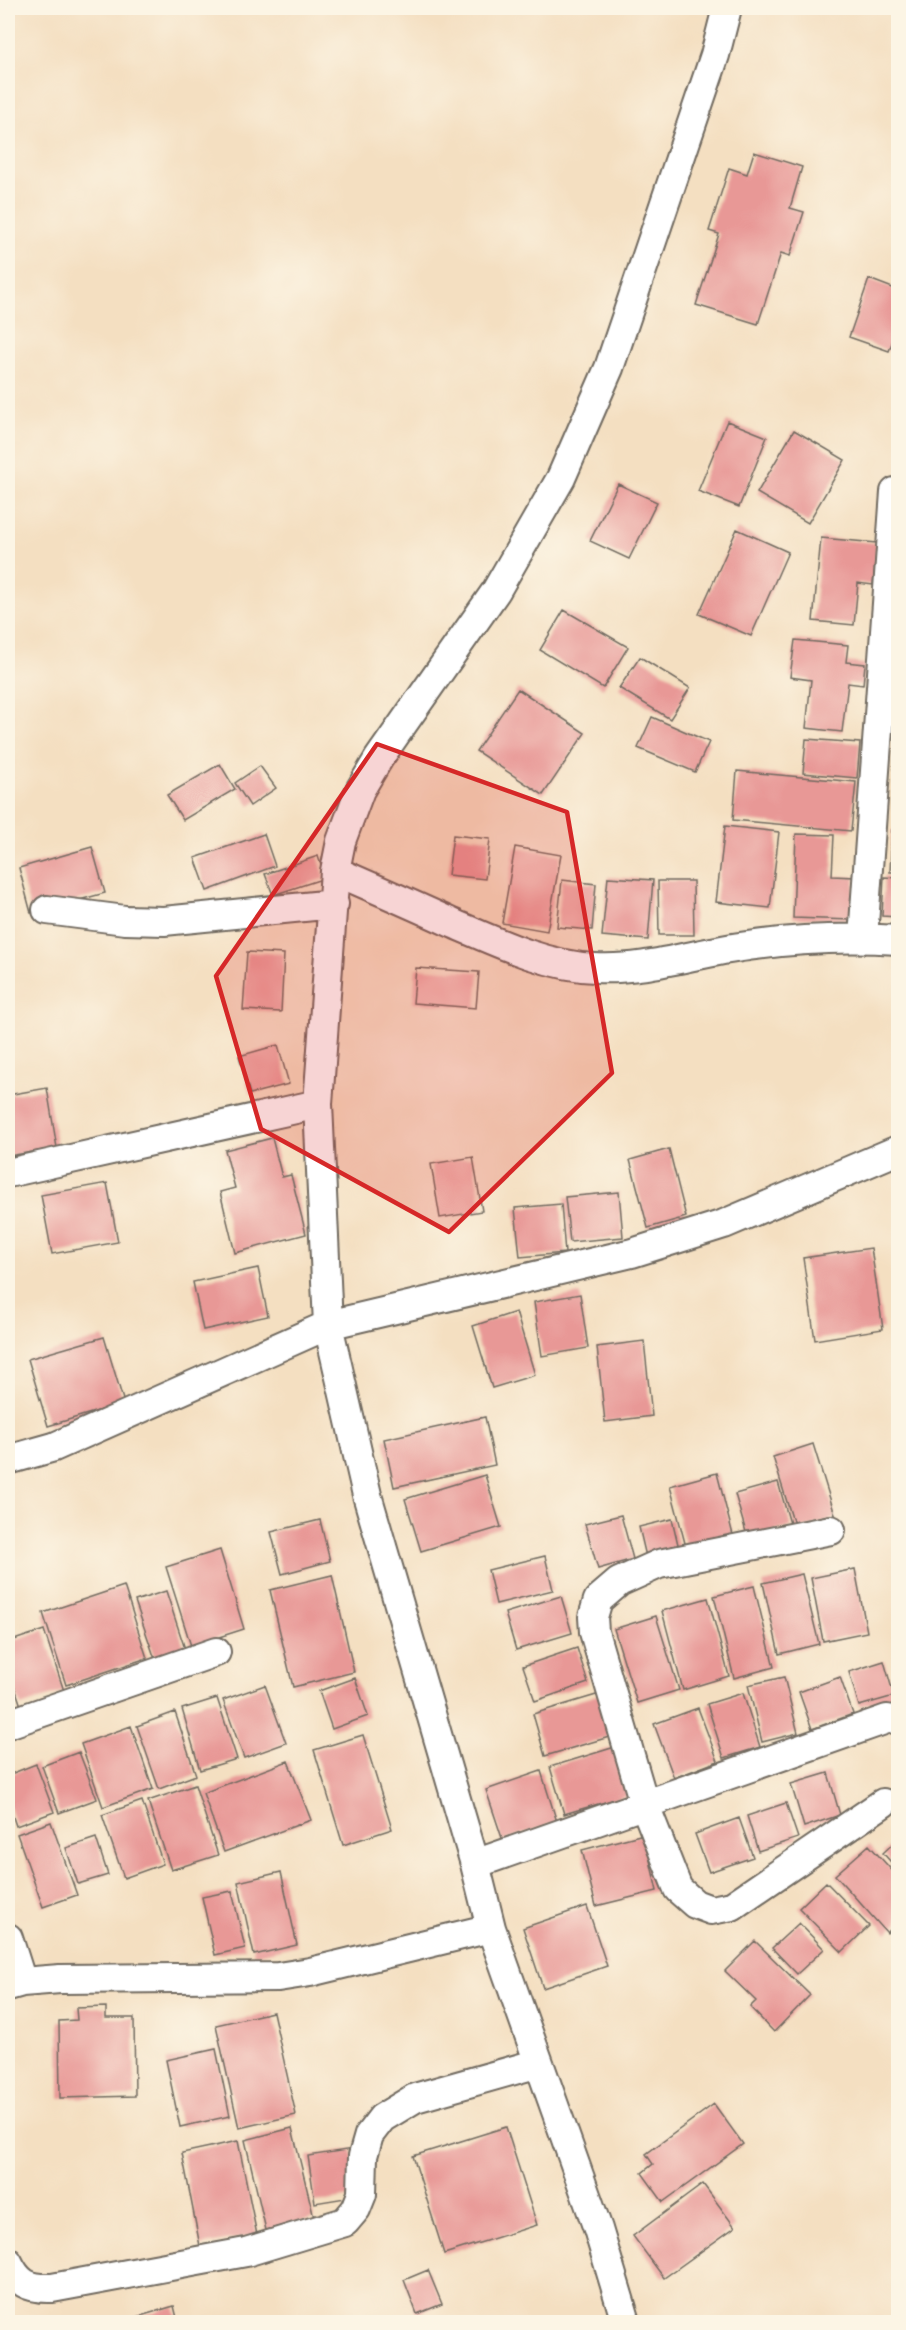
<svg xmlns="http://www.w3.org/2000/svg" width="906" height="2330" viewBox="0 0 906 2330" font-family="Mali,sans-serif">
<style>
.building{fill:#e89896}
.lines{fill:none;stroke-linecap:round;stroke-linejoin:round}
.street-casing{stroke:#716a60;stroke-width:32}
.street{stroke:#fff;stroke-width:28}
.marked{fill:#d62828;fill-opacity:0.2;stroke:#d62828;stroke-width:4.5;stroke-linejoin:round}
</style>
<rect width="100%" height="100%" fill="#fcf5e5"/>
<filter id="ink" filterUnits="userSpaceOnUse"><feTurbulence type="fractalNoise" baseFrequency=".0167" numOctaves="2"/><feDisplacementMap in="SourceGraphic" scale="12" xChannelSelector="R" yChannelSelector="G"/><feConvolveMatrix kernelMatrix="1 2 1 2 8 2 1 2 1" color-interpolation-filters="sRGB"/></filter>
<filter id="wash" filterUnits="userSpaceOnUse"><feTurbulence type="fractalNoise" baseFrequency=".008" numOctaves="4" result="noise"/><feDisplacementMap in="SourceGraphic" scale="24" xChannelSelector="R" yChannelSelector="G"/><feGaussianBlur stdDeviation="1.35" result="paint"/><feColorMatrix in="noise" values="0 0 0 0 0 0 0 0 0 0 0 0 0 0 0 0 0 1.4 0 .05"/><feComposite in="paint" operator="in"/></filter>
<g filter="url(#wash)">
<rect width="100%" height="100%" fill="#f4dfc1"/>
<g id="blocks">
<path class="building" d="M 754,152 L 802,167 L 790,208 L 804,212 L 790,256 L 781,253 L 758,324 L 696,305 L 719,234 L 709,231 L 729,168 L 747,174 Z
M 869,279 L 898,290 L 898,327 L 889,351 L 849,337 Z
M 727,421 L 767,437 L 739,507 L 698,491 Z
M 794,430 L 845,460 L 808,523 L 757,493 Z
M 618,484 L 657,502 L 629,559 L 590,541 Z
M 737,529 L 788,552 L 751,636 L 699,614 Z
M 821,538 L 877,543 L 873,585 L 858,583 L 854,625 L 813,621 Z
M 564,610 L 628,647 L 603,688 L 540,650 Z
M 795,640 L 848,645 L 846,662 L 865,664 L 863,685 L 848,683 L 842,732 L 806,728 L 811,680 L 790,677 Z
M 640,657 L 690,688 L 670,719 L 619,688 Z
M 518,689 L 585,733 L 543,795 L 476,751 Z
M 652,717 L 709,742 L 695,772 L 638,748 Z
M 806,739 L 860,743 L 857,778 L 803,773 Z
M 220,764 L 235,789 L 183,820 L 167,795 Z
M 260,766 L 276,788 L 250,806 L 235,783 Z
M 737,771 L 856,782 L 851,831 L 733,820 Z
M 897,797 L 898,797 L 898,820 L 895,820 Z
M 725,826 L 779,832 L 770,908 L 716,902 Z
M 892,830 L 898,831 L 898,872 L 890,872 Z
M 264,834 L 275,866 L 207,891 L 195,858 Z
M 796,834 L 834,835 L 832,876 L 855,877 L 852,920 L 793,918 Z
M 453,835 L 490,839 L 485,879 L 448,875 Z
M 92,847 L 105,893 L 31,913 L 19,868 Z
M 515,847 L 561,855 L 547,931 L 502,923 Z
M 318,856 L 325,878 L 273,895 L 265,874 Z
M 608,877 L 653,880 L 648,940 L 602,936 Z
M 884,877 L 898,878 L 898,917 L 882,916 Z
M 562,880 L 596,884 L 592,930 L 557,927 Z
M 658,881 L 693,881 L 694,935 L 659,935 Z
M 247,952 L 284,954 L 281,1012 L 243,1010 Z
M 416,968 L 479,972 L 476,1008 L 413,1003 Z
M 278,1045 L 289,1084 L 250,1094 L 239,1056 Z
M 47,1088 L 57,1148 L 8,1156 L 8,1095 Z
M 272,1138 L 282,1177 L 291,1175 L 306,1234 L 235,1253 L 220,1192 L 235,1188 L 225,1150 Z
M 669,1149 L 686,1217 L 648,1228 L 630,1160 Z
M 473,1157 L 482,1211 L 440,1218 L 431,1164 Z
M 107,1183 L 118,1242 L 52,1254 L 41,1195 Z
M 619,1192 L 623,1237 L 570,1242 L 565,1197 Z
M 561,1204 L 565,1253 L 520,1257 L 515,1208 Z
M 871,1248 L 883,1329 L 815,1340 L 803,1258 Z
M 258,1268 L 268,1316 L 203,1330 L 193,1282 Z
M 580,1294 L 588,1348 L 542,1356 L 534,1302 Z
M 516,1312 L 535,1375 L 492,1388 L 473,1326 Z
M 104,1337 L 124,1403 L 48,1426 L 28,1359 Z
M 644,1341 L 652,1416 L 605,1422 L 597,1347 Z
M 485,1417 L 495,1465 L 394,1487 L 384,1439 Z
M 813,1444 L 836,1518 L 796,1531 L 773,1457 Z
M 717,1473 L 733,1535 L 686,1547 L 670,1486 Z
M 485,1475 L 501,1527 L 421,1551 L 405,1499 Z
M 778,1482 L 791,1527 L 748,1539 L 735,1494 Z
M 621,1515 L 633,1559 L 598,1569 L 585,1524 Z
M 672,1519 L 680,1553 L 647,1561 L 639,1527 Z
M 320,1520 L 330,1561 L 282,1574 L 271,1532 Z
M 220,1550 L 244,1629 L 191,1646 L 166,1567 Z
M 545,1556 L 553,1590 L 496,1604 L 488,1570 Z
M 855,1569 L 867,1632 L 823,1641 L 811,1578 Z
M 802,1574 L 819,1644 L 779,1654 L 763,1583 Z
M 332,1575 L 354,1672 L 293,1687 L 270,1590 Z
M 124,1586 L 147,1658 L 66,1685 L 43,1613 Z
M 754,1586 L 774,1667 L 734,1678 L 714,1596 Z
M 166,1591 L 186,1652 L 156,1662 L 135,1601 Z
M 561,1596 L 572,1633 L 516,1650 L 505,1613 Z
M 708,1598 L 729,1676 L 683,1690 L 662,1611 Z
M 656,1616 L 679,1690 L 637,1703 L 614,1629 Z
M 44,1630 L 64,1691 L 21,1706 L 8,1667 L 8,1642 Z
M 577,1648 L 588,1683 L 535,1701 L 523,1666 Z
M 884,1661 L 894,1696 L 859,1706 L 849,1672 Z
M 784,1677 L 798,1733 L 762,1742 L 748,1685 Z
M 840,1677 L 853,1714 L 812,1729 L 799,1692 Z
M 355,1678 L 368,1716 L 332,1729 L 319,1691 Z
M 265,1685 L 286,1743 L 244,1758 L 223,1700 Z
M 603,1693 L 616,1735 L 545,1756 L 533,1714 Z
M 743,1693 L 760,1747 L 724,1758 L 707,1704 Z
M 217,1698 L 237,1759 L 200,1770 L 182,1709 Z
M 698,1708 L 718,1761 L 674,1778 L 654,1724 Z
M 175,1712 L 196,1775 L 159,1789 L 137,1726 Z
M 131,1726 L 153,1789 L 103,1807 L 81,1744 Z
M 363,1735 L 392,1829 L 343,1845 L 314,1750 Z
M 615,1747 L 629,1795 L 564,1814 L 550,1767 Z
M 79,1752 L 97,1799 L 59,1813 L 42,1766 Z
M 288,1761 L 311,1820 L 224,1852 L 203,1793 Z
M 36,1764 L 54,1812 L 16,1826 L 8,1802 L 8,1775 Z
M 541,1771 L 557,1822 L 503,1841 L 486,1790 Z
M 828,1773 L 840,1815 L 804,1827 L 791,1784 Z
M 195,1785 L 218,1855 L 171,1870 L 148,1801 Z
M 142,1801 L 163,1864 L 124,1878 L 102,1815 Z
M 786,1803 L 798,1838 L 758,1851 L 747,1816 Z
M 739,1818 L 753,1857 L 709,1872 L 695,1834 Z
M 51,1822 L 77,1895 L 43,1907 L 17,1834 Z
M 644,1834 L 657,1891 L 596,1906 L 582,1850 Z
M 96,1838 L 108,1875 L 78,1884 L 66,1848 Z
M 898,1839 L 898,1870 L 883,1853 Z
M 869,1845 L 898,1877 L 898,1922 L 887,1933 L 835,1875 Z
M 281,1872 L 297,1945 L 254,1955 L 238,1882 Z
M 826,1882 L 869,1926 L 842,1952 L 799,1908 Z
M 232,1891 L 245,1948 L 215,1955 L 202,1897 Z
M 587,1906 L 607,1966 L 543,1988 L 523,1928 Z
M 799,1923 L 824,1949 L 797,1974 L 772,1948 Z
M 755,1941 L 810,1995 L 774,2032 L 750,2007 L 756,2001 L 725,1971 Z
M 106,2007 L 106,2018 L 134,2018 L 135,2096 L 60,2098 L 59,2021 L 77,2020 L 76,2008 Z
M 273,2012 L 296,2115 L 239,2128 L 216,2025 Z
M 216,2049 L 230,2116 L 180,2127 L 166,2060 Z
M 714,2104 L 743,2144 L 663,2202 L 642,2173 L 653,2164 L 646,2154 Z
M 506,2127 L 537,2225 L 444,2254 L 413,2156 Z
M 292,2128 L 314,2218 L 266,2230 L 245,2140 Z
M 238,2141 L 257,2235 L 200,2246 L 182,2153 Z
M 352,2149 L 358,2196 L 315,2203 L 308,2156 Z
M 703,2184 L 735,2227 L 664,2278 L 633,2236 Z
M 428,2270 L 442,2304 L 417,2314 L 404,2280 Z
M 174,2306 L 178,2322 L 139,2322 L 137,2317 Z"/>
</g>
</g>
<g filter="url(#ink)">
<use href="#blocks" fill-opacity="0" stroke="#716a60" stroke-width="1.5"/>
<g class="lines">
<g class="street-casing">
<path id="street" d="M 335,871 C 374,888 413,905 452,923 C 496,942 546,966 595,968 C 647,971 697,952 748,946 C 797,939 849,937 898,940
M 47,910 L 125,920 L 164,921 L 334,904
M 863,938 L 895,492
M 8,1173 L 318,1104
M 8,1460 L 54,1447 L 328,1325 L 632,1253 L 724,1224 L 898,1150
M 831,1530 L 659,1564 L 619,1582 L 598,1600 L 593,1617 L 594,1632 L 644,1803 L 678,1889 L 695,1904 L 711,1910 L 732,1906 L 883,1803
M 8,1724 L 216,1652
M 475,1864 L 887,1719
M 8,1938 L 22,1982
M 8,1986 L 22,1982 L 60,1979 L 278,1977 L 310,1972 L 491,1928
M 8,2262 C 18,2283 28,2289 52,2288 L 246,2252 L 345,2222 L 356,2209 L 362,2194 L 363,2156 L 369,2135 L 382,2118 L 415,2098 L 539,2063
M 626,2322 L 598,2229 L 491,1928 L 475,1864 L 367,1495 L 328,1325 L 318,1104 L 335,871 L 341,841 L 360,790 L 379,758 L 496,591 L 561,478 L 609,368 L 715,55 L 727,8"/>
</g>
<use href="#street" class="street"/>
</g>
</g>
<path class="marked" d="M 377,744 L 567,812 L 612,1073 L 449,1232 L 261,1129 L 216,976 Z"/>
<rect width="906" height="2330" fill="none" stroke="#fcf5e5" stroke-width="30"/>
</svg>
